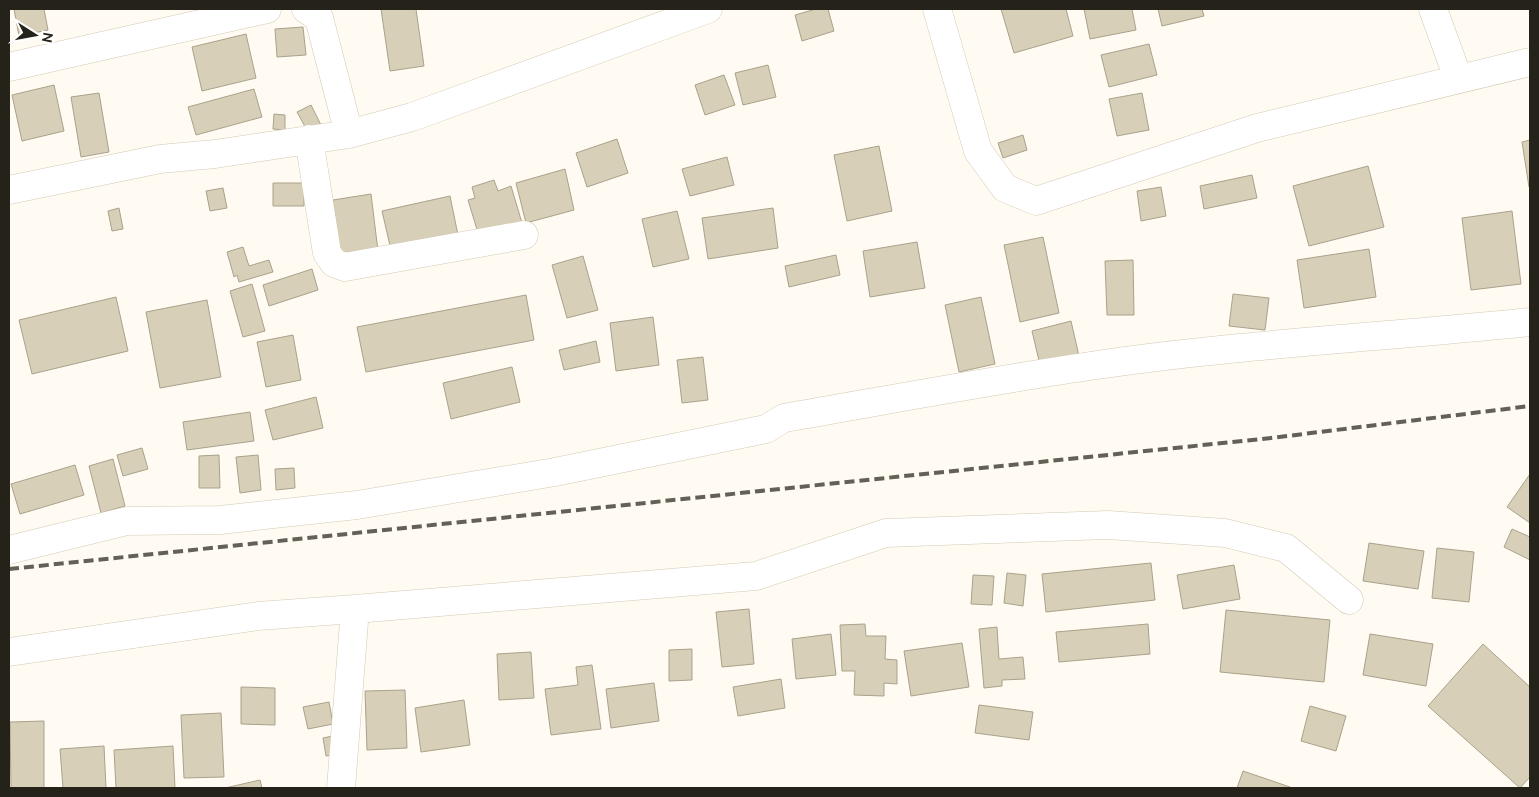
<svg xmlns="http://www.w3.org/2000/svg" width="1539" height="797" viewBox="0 0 1539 797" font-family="Ubuntu,sans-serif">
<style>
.building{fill:#d8cfb9;stroke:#aaa18b}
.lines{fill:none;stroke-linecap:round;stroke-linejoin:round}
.minor-casing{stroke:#d3cab4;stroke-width:29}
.minor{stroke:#fff;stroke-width:28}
.rail{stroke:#636057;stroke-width:4;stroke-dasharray:10 5;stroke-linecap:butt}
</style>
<rect width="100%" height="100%" fill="#fffbf2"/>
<path class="building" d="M 14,9 L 44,9 L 48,30 L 19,36 Z
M 381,9 L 416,9 L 424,66 L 390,71 Z
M 816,9 L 828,9 L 834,31 L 802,41 L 795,15 Z
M 1001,9 L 1066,9 L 1073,36 L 1014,53 Z
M 1084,9 L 1132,9 L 1136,30 L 1090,39 Z
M 1158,9 L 1202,9 L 1204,16 L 1162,26 Z
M 303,27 L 306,55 L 277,57 L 275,29 Z
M 246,34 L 256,78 L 202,91 L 192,47 Z
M 1149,44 L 1157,75 L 1109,87 L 1101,55 Z
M 768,65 L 776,97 L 743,105 L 735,73 Z
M 724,75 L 735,105 L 705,115 L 695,85 Z
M 54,85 L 64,131 L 22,141 L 12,95 Z
M 254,89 L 262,117 L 196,135 L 188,107 Z
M 99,93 L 109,152 L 81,157 L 71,97 Z
M 1142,93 L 1149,130 L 1117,136 L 1109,99 Z
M 311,105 L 321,125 L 308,132 L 297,112 Z
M 274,114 L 285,115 L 285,130 L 273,129 Z
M 1023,135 L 1027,150 L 1003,158 L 998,143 Z
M 617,139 L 628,173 L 587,187 L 576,153 Z
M 1530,140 L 1530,187 L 1529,187 L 1522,142 Z
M 879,146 L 892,211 L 847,221 L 834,155 Z
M 727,157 L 734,185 L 690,196 L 682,169 Z
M 1368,166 L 1384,227 L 1309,246 L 1293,186 Z
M 565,169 L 574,210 L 526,223 L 516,183 Z
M 1252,175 L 1257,198 L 1204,209 L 1200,186 Z
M 494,180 L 498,191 L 511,186 L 522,223 L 479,236 L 468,200 L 475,198 L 472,187 Z
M 273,183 L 304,183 L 304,206 L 273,206 Z
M 1161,187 L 1166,216 L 1141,221 L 1137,191 Z
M 223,188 L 227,208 L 210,211 L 206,191 Z
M 371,194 L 378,251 L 340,256 L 333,200 Z
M 450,196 L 458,235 L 391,250 L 382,211 Z
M 119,208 L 123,229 L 112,231 L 108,211 Z
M 773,208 L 778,248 L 708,259 L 702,218 Z
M 677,211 L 689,259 L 653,267 L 642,219 Z
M 1512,211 L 1521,284 L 1471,290 L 1462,218 Z
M 1043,237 L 1059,313 L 1020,322 L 1004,245 Z
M 917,242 L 925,288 L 870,297 L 863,251 Z
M 243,247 L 249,266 L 269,260 L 273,272 L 239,282 L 237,275 L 234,277 L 227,252 Z
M 1369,249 L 1376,297 L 1304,308 L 1297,260 Z
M 836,255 L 840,275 L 789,287 L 785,266 Z
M 583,256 L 598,310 L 567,318 L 552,265 Z
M 1133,260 L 1134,315 L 1107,315 L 1105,261 Z
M 312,269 L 318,290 L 269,306 L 263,285 Z
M 252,284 L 265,331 L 243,337 L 230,291 Z
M 1233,294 L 1269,298 L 1265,330 L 1229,326 Z
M 526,295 L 534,340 L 366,372 L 357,327 Z
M 116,297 L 128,351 L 32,374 L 19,320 Z
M 981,297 L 995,364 L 959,372 L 945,305 Z
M 207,300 L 221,377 L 160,388 L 146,312 Z
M 653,317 L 659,365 L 616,371 L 610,323 Z
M 1071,321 L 1079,356 L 1040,365 L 1032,331 Z
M 293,335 L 301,380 L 266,387 L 257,342 Z
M 596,341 L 600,362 L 564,370 L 559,350 Z
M 703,357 L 708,400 L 682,403 L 677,360 Z
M 512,367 L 520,402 L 451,419 L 443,383 Z
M 316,397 L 323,428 L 273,440 L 265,410 Z
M 250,412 L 254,441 L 187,450 L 183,422 Z
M 142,448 L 148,469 L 123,476 L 117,455 Z
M 219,455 L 220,488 L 199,488 L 199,456 Z
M 258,455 L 261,490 L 240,493 L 236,457 Z
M 113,459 L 125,506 L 101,513 L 89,466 Z
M 75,465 L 84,495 L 20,514 L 11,484 Z
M 294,468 L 295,488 L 276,490 L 275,469 Z
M 1530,474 L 1530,523 L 1507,507 Z
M 1512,529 L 1530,537 L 1530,560 L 1504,547 Z
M 1369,543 L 1424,551 L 1418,589 L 1363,581 Z
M 1437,548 L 1474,552 L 1469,602 L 1432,598 Z
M 1151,563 L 1155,600 L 1046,612 L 1042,574 Z
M 1234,565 L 1240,599 L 1183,609 L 1177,575 Z
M 1007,573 L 1026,575 L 1023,606 L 1004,603 Z
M 973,575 L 994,576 L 992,605 L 971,604 Z
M 749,609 L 754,664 L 722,667 L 716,612 Z
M 1226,610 L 1330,620 L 1324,682 L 1220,672 Z
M 865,624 L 866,636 L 886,636 L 885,659 L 897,660 L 897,684 L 884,683 L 884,696 L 854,695 L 855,671 L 842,671 L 840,625 Z
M 1148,624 L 1150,654 L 1059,662 L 1056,632 Z
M 997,627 L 999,659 L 1023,657 L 1025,679 L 1002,680 L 1002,686 L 984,688 L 979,629 Z
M 831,634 L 836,675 L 796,679 L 792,639 Z
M 1370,634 L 1433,644 L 1426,686 L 1363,675 Z
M 962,643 L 969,687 L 911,696 L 904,651 Z
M 1483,644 L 1530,687 L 1530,777 L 1520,788 L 1428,706 Z
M 692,649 L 692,680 L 669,681 L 669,650 Z
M 531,652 L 534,698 L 499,700 L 497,654 Z
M 592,665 L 601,729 L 551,735 L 545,689 L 578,685 L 576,667 Z
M 781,679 L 785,708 L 738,716 L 733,687 Z
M 654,683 L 659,721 L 611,728 L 606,689 Z
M 241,687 L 275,688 L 275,725 L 241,724 Z
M 405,690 L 407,748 L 367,750 L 365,691 Z
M 464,700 L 470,745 L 421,752 L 415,708 Z
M 329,702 L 333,724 L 308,729 L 303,707 Z
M 979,705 L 1033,712 L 1029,740 L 975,733 Z
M 1310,706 L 1346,716 L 1336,751 L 1301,741 Z
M 221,713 L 224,777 L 184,778 L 181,715 Z
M 44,721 L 44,788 L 11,788 L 10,722 Z
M 337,735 L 340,754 L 326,756 L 323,738 Z
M 104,746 L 106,788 L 63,788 L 60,749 Z
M 173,746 L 175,788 L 116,788 L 114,750 Z
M 1243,771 L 1290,787 L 1290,788 L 1237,788 Z
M 260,780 L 262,788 L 225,788 Z"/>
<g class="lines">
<g class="minor-casing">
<path id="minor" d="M 306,9 L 319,18 L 349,134
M 937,9 L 978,151 L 1005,188 L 1036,201 L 1257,128 L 1530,62
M 1433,9 L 1458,78
M 9,67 L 267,9
M 309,139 L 327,253 L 334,263 L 345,267 L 524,235
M 9,190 L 160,159 L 215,154 L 349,134 L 412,117 L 708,9
M 9,550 L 127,521 L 220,520 L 357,505 L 555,472 L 766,429 L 784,418 C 888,400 993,380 1097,365 C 1241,344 1386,337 1530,322
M 9,652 L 258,616 L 355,609
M 341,788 L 355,609 L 756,576 L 886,533 L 1108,525 L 1225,533 L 1286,548 L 1349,600"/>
</g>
<use href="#minor" class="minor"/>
<path class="rail" d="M 9,569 L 1271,438 L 1530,406"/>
</g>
<rect width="1539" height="797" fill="none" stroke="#252219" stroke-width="20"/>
<g transform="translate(35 35) rotate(101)" stroke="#ffffff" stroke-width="4" paint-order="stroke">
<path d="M0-4L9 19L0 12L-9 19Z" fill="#252219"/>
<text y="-8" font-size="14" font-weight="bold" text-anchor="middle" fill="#252219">N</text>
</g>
</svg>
